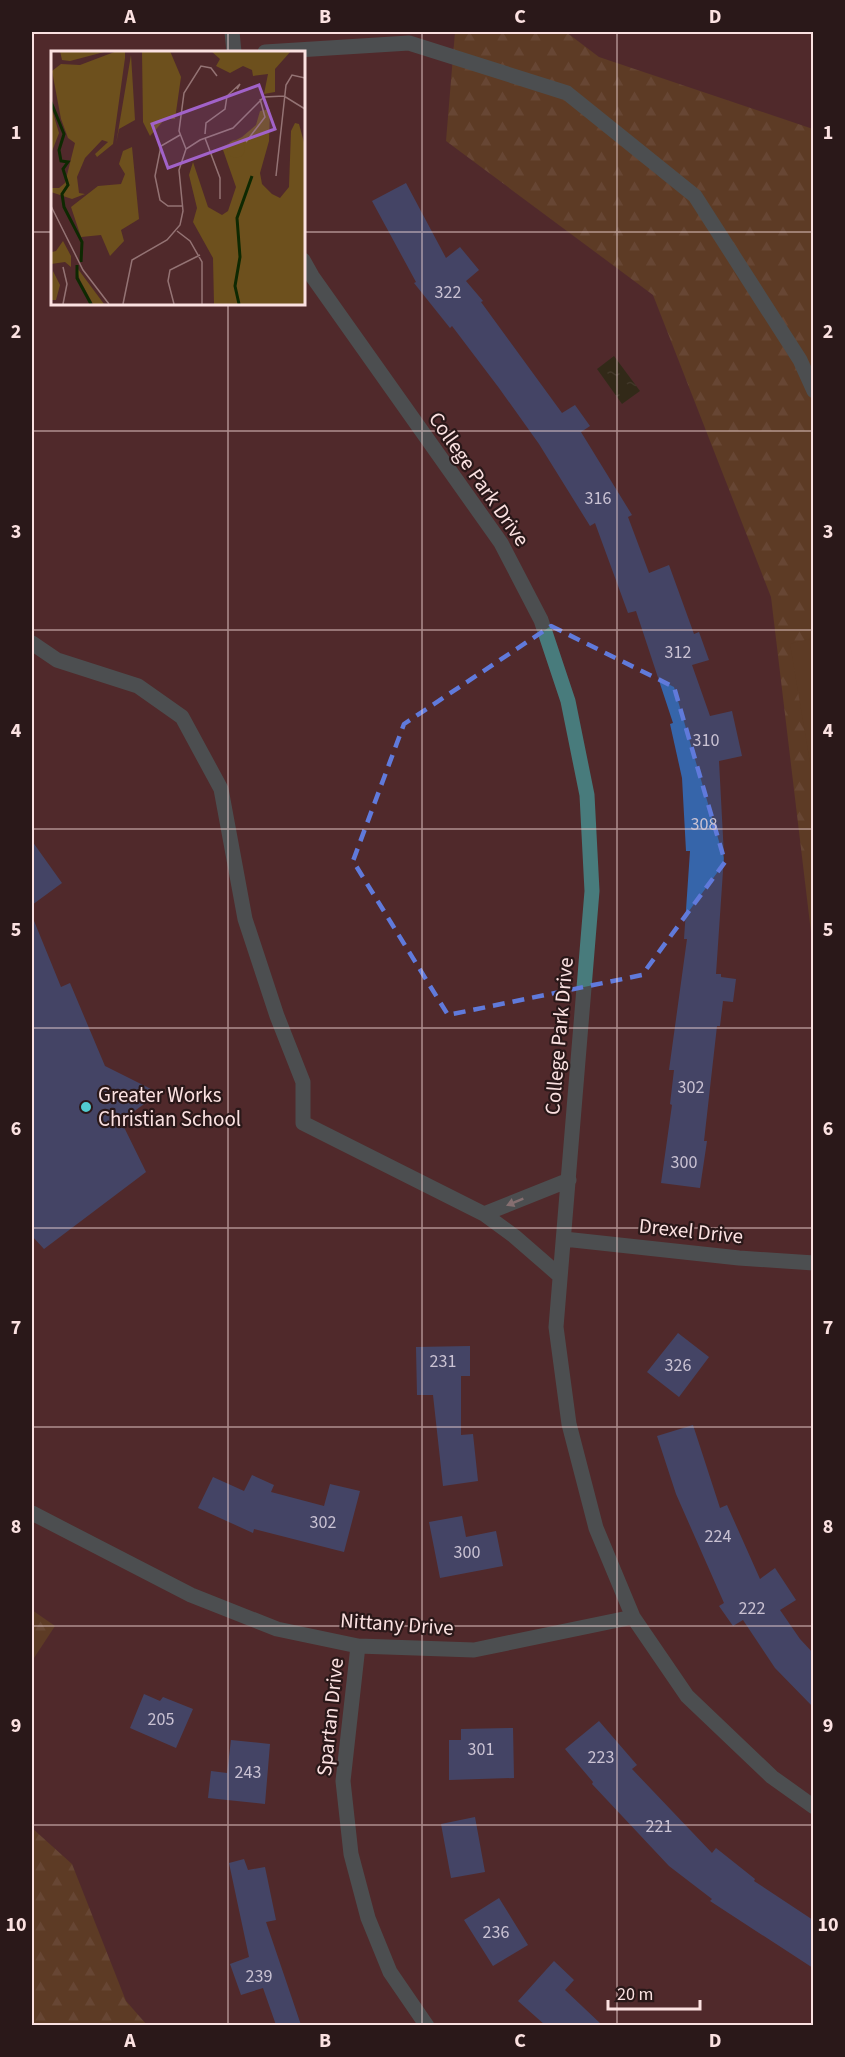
<svg xmlns="http://www.w3.org/2000/svg" width="845" height="2057" viewBox="0 0 845 2057" font-family="'Source Sans 3',sans-serif">
<style>
.forest{fill:url(#forest-firs)}
.park{fill:#6d501d}
.water{fill:url(#water-ripples)}
.building{fill:#3665aa}
.lines{fill:none;stroke-linecap:round;stroke-linejoin:round}
.minor{stroke:#487b7c;stroke-width:15}
.oneway{fill:#c5c2c3}
.marked{fill:none;stroke:#607adb;stroke-width:4.5;stroke-dasharray:12 8;stroke-linejoin:round}
.grid{fill:none;stroke:#fbe1e1;stroke-width:1.5;stroke-opacity:0.55}
.poi-dot{fill:#52ccd0;stroke:#2a1819;stroke-width:2}
.labels{text-anchor:middle;dominant-baseline:central;stroke-width:4.5;stroke-linejoin:round;paint-order:stroke}
.number-label{font-size:18px;fill:#cac2d3}
.street-label{font-size:21px;fill:#fbe1e1;stroke:#2a1819}
.poi-label{font-size:21px;fill:#fbe1e1;stroke:#2a1819;text-anchor:start}
.inset-river{fill:none;stroke:#0e2902;stroke-width:3}
.inset-road{fill:none;stroke:#947374;stroke-width:1.5}
.view{fill:#a162c9;fill-opacity:0.15;stroke:#a162c9;stroke-width:3}
.inset-edge{fill:none;stroke:#fbe1e1;stroke-width:3}
.neatline{fill:none;stroke:#fbe1e1;stroke-width:2}
.grid-label{font-size:20px;text-anchor:middle;font-weight:bold;fill:#fbe1e1}
</style>
<defs>
<pattern id="forest-firs" width="22" height="20" patternUnits="userSpaceOnUse" patternTransform="scale(1.5)"><rect width="22" height="20" fill="#6d501d"/><path d="M5 1l3.5 6h-7zM16 11l3.5 6h-7z" fill="#83693e"/></pattern>
<pattern id="water-ripples" width="26" height="14" patternUnits="userSpaceOnUse" patternTransform="scale(1.5)"><rect width="26" height="14" fill="#0e2902"/><path d="M2 4q2-2 4 0t4 0M15 11q2-2 4 0t4 0" fill="none" stroke="#324827"/></pattern>
</defs>
<rect width="100%" height="100%" fill="#50292b"/>
<path class="forest" d="M 455,32 L 566,32 L 599,57 L 813,129 L 813,949 L 771,597 L 653,295 L 446,141 Z
M 32,1610 L 55,1626 L 32,1661 Z
M 32,1828 L 72,1864 L 126,2001 L 147,2025 L 32,2025 Z"/>
<path class="park" d="M 813,638 L 814,638 L 813,780 L 790,644 Z"/>
<path class="water" d="M 614,356 L 640,391 L 622,404 L 597,369 Z"/>
<path class="building" d="M 406,183 L 446,258 L 460,247 L 479,270 L 466,281 L 483,301 L 481,302 L 562,413 L 575,405 L 590,426 L 581,432 L 632,515 L 628,517 L 649,573 L 669,565 L 694,634 L 699,632 L 709,660 L 692,665 L 710,716 L 732,711 L 742,756 L 719,761 L 724,856 L 716,974 L 721,974 L 721,977 L 736,979 L 733,1002 L 723,1001 L 720,1026 L 717,1026 L 704,1141 L 707,1141 L 700,1188 L 661,1183 L 672,1105 L 670,1104 L 674,1070 L 669,1070 L 687,939 L 684,939 L 690,851 L 686,851 L 682,778 L 670,724 L 673,723 L 636,611 L 628,613 L 595,523 L 590,526 L 539,444 L 499,388 L 452,326 L 450,328 L 414,283 L 416,282 L 372,201 Z
M 32,841 L 62,883 L 32,905 Z
M 32,916 L 61,987 L 70,983 L 105,1066 L 159,1093 L 121,1121 L 146,1172 L 44,1249 L 32,1236 Z
M 678,1333 L 709,1357 L 679,1397 L 647,1372 Z
M 470,1346 L 470,1376 L 461,1376 L 461,1435 L 473,1434 L 478,1481 L 443,1486 L 433,1395 L 417,1395 L 416,1347 Z
M 693,1425 L 720,1508 L 727,1505 L 760,1579 L 775,1568 L 796,1600 L 780,1610 L 800,1639 L 813,1653 L 813,1707 L 775,1668 L 743,1620 L 733,1626 L 719,1606 L 724,1603 L 676,1494 L 657,1436 Z
M 252,1475 L 274,1485 L 271,1492 L 324,1506 L 330,1484 L 360,1491 L 344,1552 L 254,1529 L 253,1533 L 198,1508 L 213,1477 L 244,1491 Z
M 462,1516 L 466,1537 L 496,1531 L 503,1566 L 440,1578 L 429,1522 Z
M 144,1694 L 160,1701 L 163,1697 L 193,1709 L 176,1748 L 130,1728 Z
M 599,1721 L 637,1765 L 632,1769 L 712,1853 L 716,1848 L 755,1879 L 754,1881 L 813,1920 L 813,1968 L 710,1901 L 712,1899 L 669,1866 L 592,1784 L 593,1782 L 565,1749 Z
M 513,1728 L 514,1778 L 449,1780 L 449,1740 L 461,1740 L 461,1729 Z
M 231,1740 L 270,1744 L 265,1804 L 208,1798 L 211,1771 L 227,1773 Z
M 475,1817 L 485,1872 L 451,1878 L 441,1824 Z
M 244,1859 L 248,1870 L 265,1867 L 276,1920 L 266,1922 L 301,2025 L 276,2025 L 263,1988 L 241,1995 L 230,1964 L 249,1957 L 229,1863 Z
M 499,1898 L 528,1945 L 493,1966 L 464,1920 Z
M 554,1961 L 574,1980 L 565,1990 L 602,2025 L 545,2025 L 518,2001 Z"/>
<g class="lines">
<path class="minor" d="M 232,32 L 234,52
M 265,52 L 409,43 L 567,93 L 695,196 L 800,360 L 814,391
M 303,260 L 312,276 L 501,543 L 541,620 L 568,701 L 587,795 L 592,891 L 556,1327 L 569,1424 L 596,1528 L 633,1617 L 687,1696 L 772,1777 L 814,1807
M 32,643 L 57,660 L 138,686 L 182,717 L 221,789 L 245,919 L 277,1016 L 303,1082 L 303,1123 L 484,1214
M 564,1239 L 739,1258 L 814,1263
M 560,1276 L 514,1236 L 484,1214 L 569,1180
M 32,1513 L 191,1595 L 277,1629 L 358,1646 L 474,1650 L 633,1617
M 358,1646 L 343,1781 L 351,1854 L 368,1918 L 390,1972 L 427,2026"/>
</g>
<defs><path id="oneway-solid" d="M-6-.8H1V-3.2L6.5 0L1 3.2V.8H-6Z" transform="scale(1.5)"/></defs>
<use class="oneway" href="#oneway-solid" transform="translate(515 1202) rotate(158)"/>
<path d="M0 0H845V2057H0ZM 551,626 L 674,687 L 725,862 L 642,975 L 448,1015 L 353,861 L 404,724 Z" fill="#50292b" fill-opacity=".55" fill-rule="evenodd"/>
<path class="marked" d="M 551,626 L 674,687 L 725,862 L 642,975 L 448,1015 L 353,861 L 404,724 Z"/>
<path class="grid" d="M 228,32 L 228,52M 422,32 L 422,2026M 617,32 L 617,2026M 32,232 L 52,232M 303,232 L 814,232M 228,303 L 228,2026M 32,431 L 814,431M 32,630 L 814,630M 32,829 L 814,829M 32,1028 L 814,1028M 32,1228 L 814,1228M 32,1427 L 814,1427M 32,1626 L 814,1626M 32,1825 L 814,1825"/>
<circle class="poi-dot" cx="86" cy="1107" r="6"/>
<g class="labels">
<g class="number-label">
<text x="448" y="292">322</text>
<text x="598" y="498">316</text>
<text x="678" y="652">312</text>
<text x="706" y="740">310</text>
<text x="704" y="824">308</text>
<text x="691" y="1087">302</text>
<text x="684" y="1162">300</text>
<text x="443" y="1361">231</text>
<text x="678" y="1365">326</text>
<text x="323" y="1522">302</text>
<text x="718" y="1536">224</text>
<text x="467" y="1552">300</text>
<text x="752" y="1608">222</text>
<text x="161" y="1719">205</text>
<text x="481" y="1749">301</text>
<text x="601" y="1757">223</text>
<text x="248" y="1772">243</text>
<text x="659" y="1826">221</text>
<text x="496" y="1932">236</text>
<text x="259" y="1976">239</text>
</g>
<g class="street-label">
<text transform="translate(479 479) rotate(55)">College Park Drive</text>
<text transform="translate(559 1036) rotate(-85)">College Park Drive</text>
<text transform="translate(691 1231) rotate(6)">Drexel Drive</text>
<text transform="translate(397 1624) rotate(4)">Nittany Drive</text>
<text transform="translate(330 1717) rotate(-84)">Spartan Drive</text>
</g>
<g class="poi-label">
<text x="98" y="1095">Greater Works<tspan x="98" dy="24">Christian School</tspan></text>
</g>
</g>
<g transform="translate(51 51)">
<rect width="254" height="254" fill="#50292b"/>
<path d="M 9,0 L 57,0 L 19,10 L 11,9 ZM 66,0 L 74,0 L 74,7 L 62,93 L 46,106 L 44,103 L 57,91 L 51,89 L 34,107 L 26,126 L 28,142 L 34,143 L 21,148 L 0,141 L 0,137 L 8,137 L 14,132 L 24,92 L 17,87 L 10,68 L 1,20 L 10,13 L 29,14 ZM 91,0 L 119,0 L 130,26 L 124,68 L 114,68 L 99,85 L 92,71 ZM 160,0 L 240,0 L 224,18 L 224,41 L 213,43 L 217,23 L 202,25 L 201,19 L 192,15 L 179,22 L 165,15 L 169,8 ZM 80,4 L 84,69 L 68,78 L 65,93 ZM 0,55 L 8,82 L 0,103 ZM 219,58 L 218,90 L 209,122 L 211,133 L 221,143 L 229,147 L 238,136 L 240,80 L 244,72 L 248,73 L 254,95 L 253,253 L 163,253 L 162,207 L 142,171 L 146,157 L 138,124 L 142,111 L 157,156 L 171,164 L 177,160 L 185,136 L 171,96 L 191,86 L 205,74 L 209,60 ZM 81,96 L 88,168 L 70,179 L 73,190 L 59,205 L 50,184 L 30,186 L 20,156 L 47,135 L 70,133 L 74,123 L 68,113 L 72,100 ZM 12,190 L 20,205 L 20,216 L 14,211 L 0,213 L 0,194 L 1,201 L 5,200 ZM 27,215 L 27,218 L 53,253 L 42,253 L 29,229 L 25,217 ZM 2,220 L 9,234 L 5,249 L 0,249 Z" fill="#6d501d"/>
<path d="M176 98a9 9 0 1 1 18 0a9 9 0 1 1-18 0Z" fill="#6d501d"/>
<path class="inset-river" d="M 0,51 L 13,83 L 8,99 L 10,110 L 17,111 L 12,118 L 17,134 L 11,143 L 13,156 L 31,191 L 30,211M 26,214 L 26,227 L 40,253M 188,253 L 184,235 L 189,206 L 186,167 L 201,125"/>
<path class="inset-road" d="M 154,83 L 155,72 L 174,58 L 176,45 L 189,33 L 186,38M 129,84 L 110,95 L 104,125 L 109,149 L 117,155 L 131,155M 154,87 L 169,127 L 169,148M 195,91 L 214,66 L 209,48M 135,98 L 128,80 L 133,42 L 150,15 L 160,17 L 166,25M 225,125 L 235,34 L 241,24 L 254,27M 0,155 L 32,219 L 58,253M 126,180 L 139,190 L 151,211 L 151,253M 12,253 L 16,233 L 12,216M 72,253 L 81,209 L 116,189 L 129,174 L 132,160 L 128,119 L 135,98 L 149,89 L 182,77 L 213,46 L 233,45 L 254,58M 123,253 L 117,230 L 119,219 L 149,204"/>
<path class="view" d="M 208,34 L 224,78 L 117,117 L 101,73 Z"/>
<rect width="254" height="254" class="inset-edge"/>
</g>
<rect width="845" height="2057" fill="none" stroke="#2a1819" stroke-width="66"/>
<path d="M608 2000v9h92v-9" fill="none" stroke="#fbe1e1" stroke-width="3"/>
<text x="617" y="2000" font-size="18" fill="#fbe1e1" stroke="#2a1819" stroke-width="4.5" paint-order="stroke">20 m</text>
<rect x="33" y="33" width="779" height="1991" class="neatline"/>
<g class="grid-label">
<text x="130" y="23">A</text>
<text x="325" y="23">B</text>
<text x="520" y="23">C</text>
<text x="715" y="23">D</text>
<text x="16" y="139">1</text>
<text x="828" y="139">1</text>
<text x="16" y="338">2</text>
<text x="828" y="338">2</text>
<text x="16" y="538">3</text>
<text x="828" y="538">3</text>
<text x="16" y="737">4</text>
<text x="828" y="737">4</text>
<text x="16" y="936">5</text>
<text x="828" y="936">5</text>
<text x="16" y="1135">6</text>
<text x="828" y="1135">6</text>
<text x="16" y="1334">7</text>
<text x="828" y="1334">7</text>
<text x="16" y="1533">8</text>
<text x="828" y="1533">8</text>
<text x="16" y="1732">9</text>
<text x="828" y="1732">9</text>
<text x="16" y="1931">10</text>
<text x="828" y="1931">10</text>
<text x="130" y="2047">A</text>
<text x="325" y="2047">B</text>
<text x="520" y="2047">C</text>
<text x="715" y="2047">D</text>
</g>
</svg>
